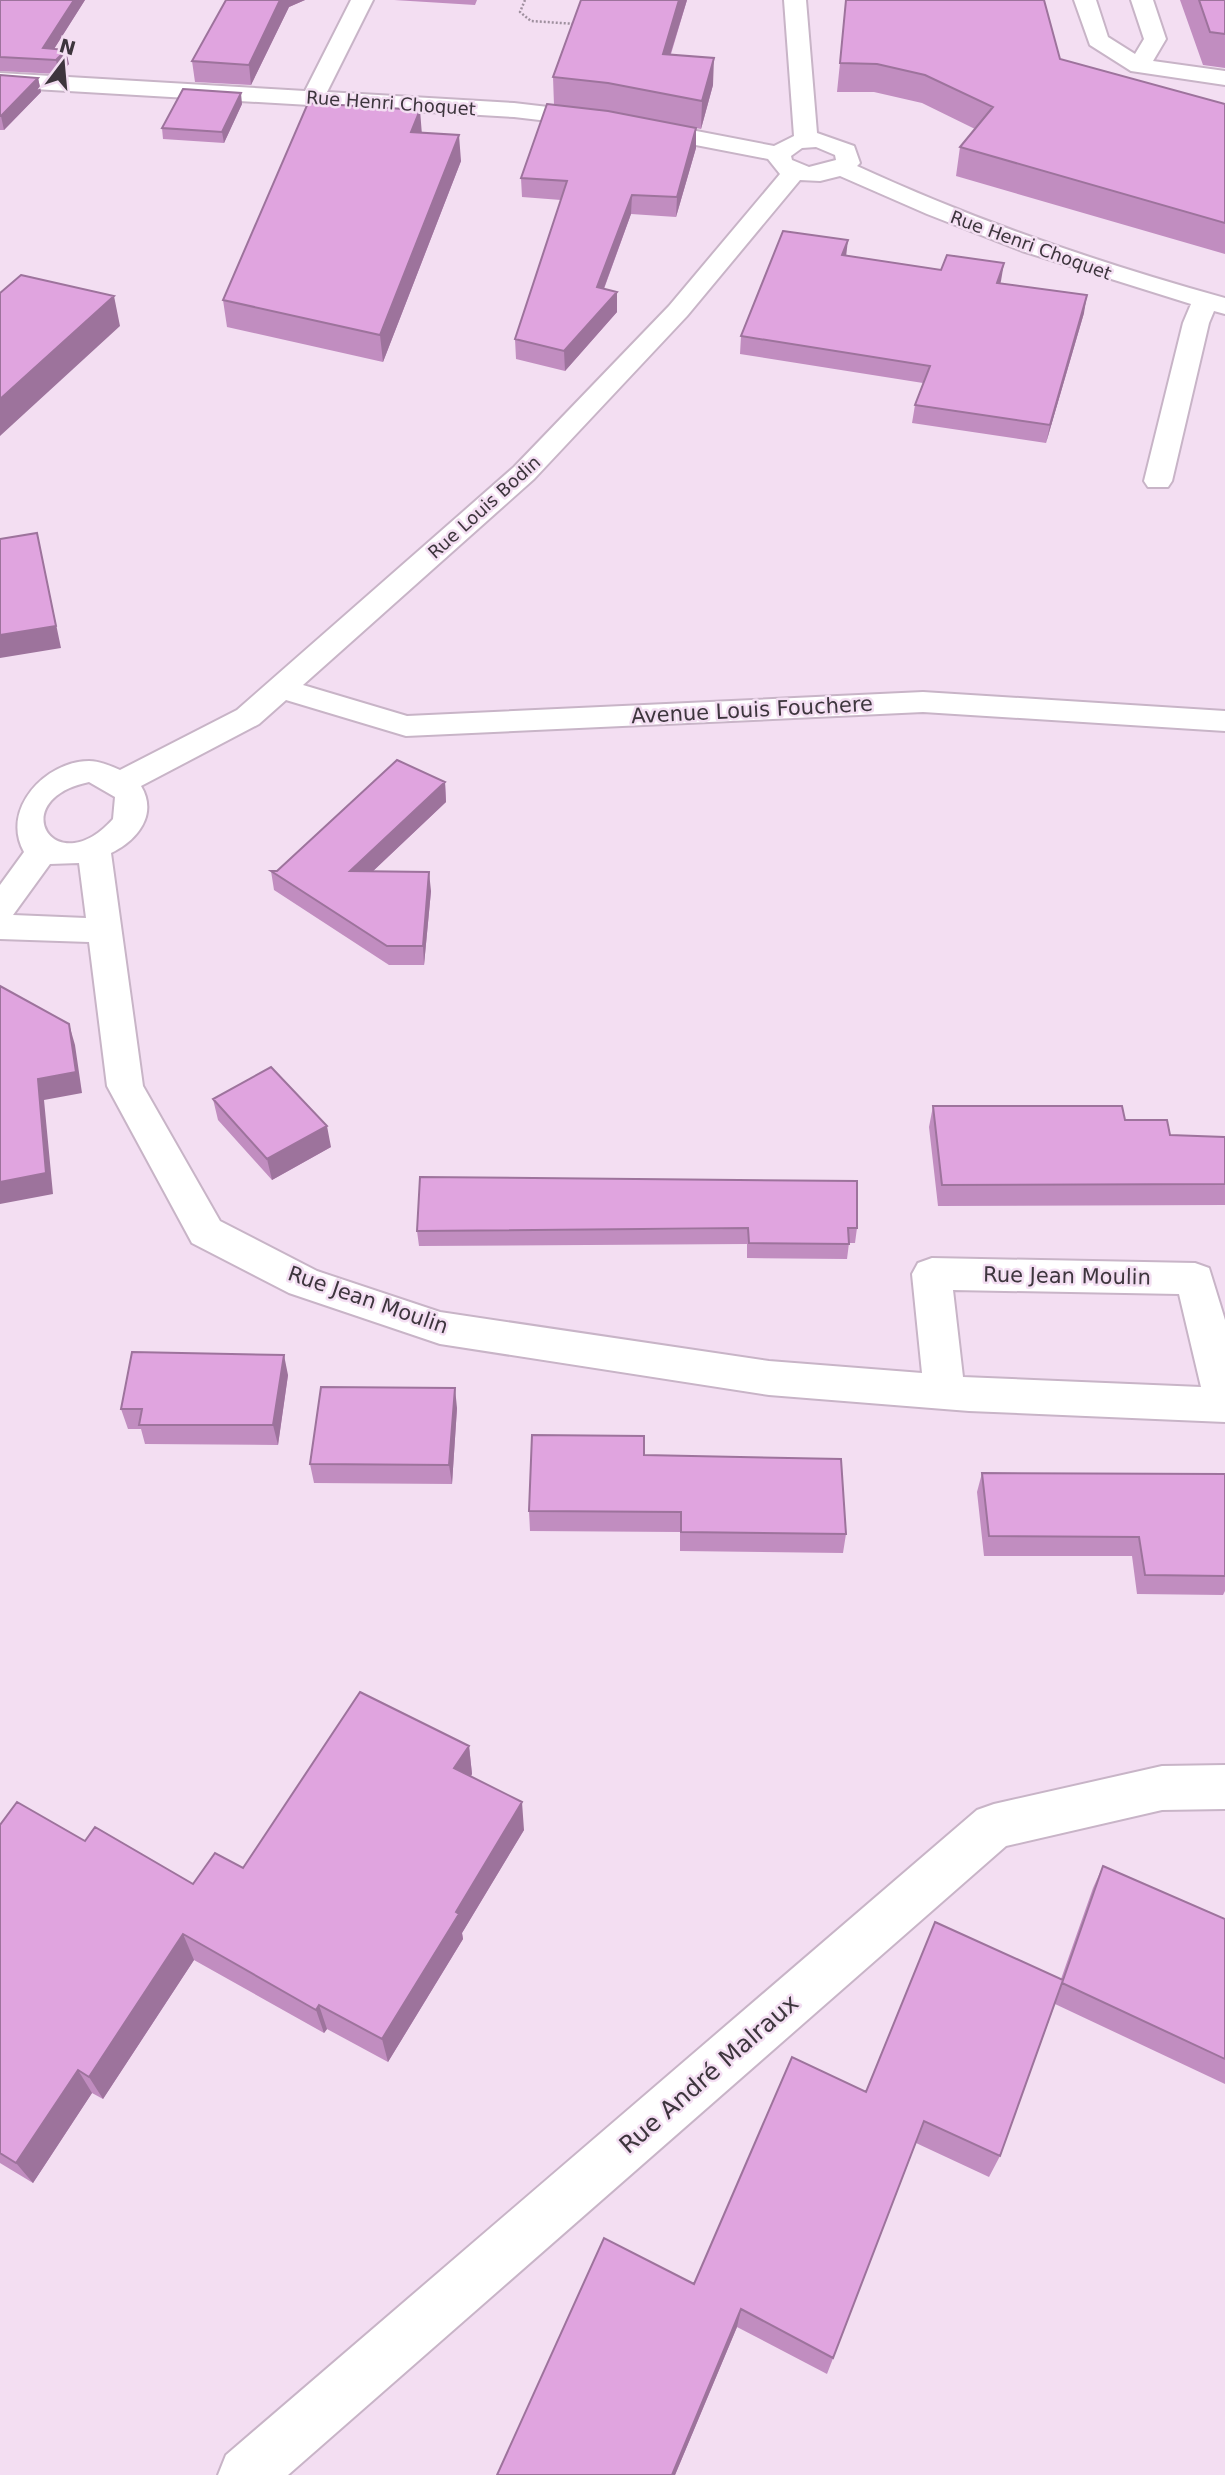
<svg xmlns="http://www.w3.org/2000/svg" width="1225" height="2475" viewBox="0 0 1225 2475" font-family="'DejaVu Sans',sans-serif">
<style>
.lines{fill:none;stroke-linecap:round;stroke-linejoin:round}
.minor-casing{stroke:#c8b4c7;stroke-width:4}
.path{stroke:#9f909f;stroke-width:2.5;stroke-dasharray:2 2;stroke-linecap:butt}
.minor{fill:#fff;fill-rule:evenodd}
.wall{fill:#c18dc0}
.shaded-wall{fill:#9d739c}
.building{fill:#e0a4df;stroke:#9d739c;stroke-width:2}
.labels{text-anchor:middle;dominant-baseline:central;stroke-width:5;stroke-linejoin:round;paint-order:stroke}
.far-street-label{font-size:18px;fill:#3d353d;stroke:#f3def2}
.street-label{font-size:21px;fill:#3d353d;stroke:#f3def2}
.near-street-label{font-size:24px;fill:#3d353d;stroke:#f3def2}
</style>
<rect width="100%" height="100%" fill="#f3def2"/>
<g class="lines">
<g class="minor-casing">
<path id="minor" d="M 351,0 L 373,0 L 327,92 L 514,103 L 608,114 L 774,146 L 794,136 L 784,0 L 806,0 L 817,133 L 854,146 L 860,163 L 857,166 C 976,221 1099,263 1225,298 L 1225,314 L 1214,311 L 1209,323 L 1172,481 L 1168,487 L 1148,487 L 1144,481 L 1183,323 L 1191,304 L 1022,251 L 927,214 L 840,176 L 820,181 L 800,180 L 687,316 L 534,479 L 303,685 L 407,716 L 923,692 L 1225,711 L 1225,731 L 923,712 L 406,736 L 286,700 L 259,724 L 141,786 C 158,814 138,840 111,853 L 143,1086 L 220,1221 L 317,1271 L 440,1312 L 769,1361 L 922,1373 L 912,1274 L 918,1263 L 932,1258 L 1195,1263 L 1209,1268 L 1225,1320 L 1225,1422 L 969,1411 L 769,1395 L 440,1344 L 289,1293 L 192,1243 L 107,1086 L 89,942 L 0,939 L 0,885 L 24,852 C 0,809 46,761 89,761 C 99,761 111,766 120,770 L 237,710 L 514,467 L 669,306 L 780,174 L 768,159 L 608,128 L 514,117 L 0,87 L 0,73 L 305,91 ZM 816,147 L 835,155 L 836,160 L 809,167 L 792,160 L 791,156 L 802,148 ZM 89,782 L 115,797 L 113,819 C 55,884 3,800 89,782 ZM 79,863 L 86,918 L 13,915 L 50,864 ZM 953,1290 L 1179,1294 L 1201,1387 L 963,1377 Z
M 1074,0 L 1096,0 L 1108,37 L 1135,54 L 1144,39 L 1131,0 L 1153,0 L 1166,39 L 1153,61 L 1225,71 L 1225,85 L 1131,71 L 1090,45 Z
M 1225,1765 L 1225,1809 L 1162,1810 L 1006,1846 L 288,2475 L 218,2475 L 226,2455 L 977,1810 L 994,1804 L 1162,1766 Z"/>
</g>
<path class="path" d="M 525,0 L 520,12 L 531,21 L 576,24"/>
<use href="#minor" class="minor"/>
</g>
<path class="wall" d="M 0,0 L 85,0 L 54,49 L 69,64 L 59,74 L 0,71 Z
M 226,0 L 305,0 L 289,7 L 251,85 L 195,82 L 192,61 Z
M 394,0 L 477,0 L 475,5 Z
M 687,0 L 671,54 L 713,85 L 701,129 L 608,111 L 554,105 L 553,77 Z
M 1180,0 L 1225,0 L 1225,68 L 1203,65 Z
M 1060,59 L 1225,104 L 1225,254 L 956,176 L 960,147 L 975,129 L 922,103 L 874,92 L 837,92 L 840,63 Z
M 0,75 L 38,78 L 41,92 L 4,130 L 0,130 Z
M 242,104 L 224,143 L 163,139 L 162,128 Z
M 422,133 L 461,161 L 383,362 L 227,327 L 223,300 Z
M 696,148 L 676,217 L 631,214 L 604,289 L 617,312 L 565,371 L 516,359 L 515,339 L 561,200 L 522,197 L 521,178 Z
M 846,256 L 1001,283 L 1084,313 L 1046,443 L 912,423 L 915,405 L 923,383 L 740,354 L 741,336 Z
M 445,782 L 446,802 L 372,872 L 431,891 L 424,965 L 389,965 L 274,890 L 271,871 L 277,871 Z
M 213,1099 L 331,1147 L 272,1180 L 218,1120 Z
M 933,1106 L 1125,1120 L 1170,1135 L 1225,1137 L 1225,1205 L 938,1206 L 929,1127 Z
M 857,1228 L 855,1243 L 849,1243 L 847,1259 L 747,1258 L 747,1244 L 419,1246 L 417,1231 Z
M 288,1375 L 278,1445 L 145,1444 L 141,1429 L 128,1429 L 121,1409 Z
M 457,1408 L 452,1484 L 314,1483 L 310,1464 Z
M 644,1455 L 846,1534 L 843,1553 L 680,1551 L 680,1532 L 530,1531 L 529,1511 Z
M 982,1473 L 1225,1474 L 1225,1591 L 1223,1595 L 1137,1594 L 1132,1556 L 984,1556 L 977,1492 Z
M 469,1746 L 472,1774 L 471,1776 L 524,1830 L 462,1933 L 463,1939 L 388,2062 L 327,2029 L 324,2033 L 194,1960 L 103,2099 L 92,2093 L 33,2183 L 0,2163 L 0,1825 L 85,1841 L 193,1884 L 243,1868 Z
M 1103,1866 L 1225,1919 L 1225,2084 L 1055,2004 L 1000,2156 L 989,2177 L 916,2143 L 827,2374 L 737,2327 L 675,2475 L 497,2475 L 694,2284 L 866,2092 L 1061,1979 L 1093,1888 Z"/>
<path class="shaded-wall" d="M 74,0 L 85,0 L 47,60 L 43,48 Z
M 280,0 L 305,0 L 289,7 L 251,85 L 249,65 Z
M 679,0 L 687,0 L 662,81 L 663,54 Z
M 66,50 L 69,64 L 59,74 L 56,60 Z
M 714,58 L 713,85 L 701,129 L 702,101 Z
M 38,78 L 41,92 L 4,130 L 1,116 Z
M 241,93 L 242,104 L 224,143 L 222,132 Z
M 420,110 L 422,135 L 411,132 Z
M 696,128 L 696,148 L 676,217 L 677,197 Z
M 459,135 L 461,161 L 383,362 L 380,335 Z
M 632,195 L 631,214 L 597,307 L 597,287 Z
M 848,240 L 846,257 L 842,255 Z
M 1004,263 L 1001,281 L 995,300 L 997,283 Z
M 617,292 L 617,312 L 565,371 L 564,351 Z
M 1087,295 L 1084,313 L 1046,443 L 1050,425 Z
M 114,296 L 120,326 L 0,436 L 0,399 Z
M 37,533 L 61,648 L 0,658 L 0,635 Z
M 445,782 L 446,802 L 352,891 L 350,871 Z
M 429,872 L 431,891 L 424,965 L 423,946 Z
M 69,1024 L 75,1045 L 82,1093 L 44,1100 L 53,1194 L 0,1204 L 0,1182 L 38,1079 Z
M 327,1126 L 331,1147 L 272,1180 L 267,1159 Z
M 284,1355 L 288,1375 L 278,1445 L 273,1425 Z
M 455,1388 L 457,1408 L 452,1484 L 449,1465 Z
M 469,1746 L 472,1774 L 458,1796 L 454,1768 Z
M 522,1802 L 524,1830 L 462,1933 L 463,1939 L 388,2062 L 382,2039 L 456,1912 Z
M 183,1934 L 194,1960 L 103,2099 L 89,2077 Z
M 319,2005 L 327,2029 L 324,2033 L 316,2010 Z
M 78,2070 L 92,2093 L 33,2183 L 16,2163 Z
M 741,2309 L 737,2327 L 675,2475 L 672,2475 Z"/>
<path class="building" d="M 0,0 L 74,0 L 43,48 L 66,50 L 56,60 L 0,57 Z
M 226,0 L 280,0 L 249,65 L 192,61 Z
M 581,0 L 679,0 L 663,54 L 714,58 L 702,101 L 608,83 L 553,77 Z
M 846,0 L 1044,0 L 1060,59 L 1225,104 L 1225,223 L 960,147 L 993,107 L 925,75 L 877,64 L 840,63 Z
M 1199,0 L 1225,0 L 1225,34 L 1210,32 Z
M 0,75 L 38,78 L 1,116 L 0,116 Z
M 183,89 L 241,93 L 222,132 L 162,128 Z
M 308,103 L 420,110 L 411,132 L 459,135 L 380,335 L 223,300 Z
M 547,104 L 608,111 L 696,128 L 677,197 L 632,195 L 597,287 L 617,292 L 564,351 L 515,339 L 567,181 L 521,178 Z
M 783,231 L 848,240 L 842,255 L 941,270 L 947,255 L 1004,263 L 997,283 L 1087,295 L 1050,425 L 915,405 L 930,366 L 741,336 Z
M 21,275 L 114,296 L 0,399 L 0,293 Z
M 37,533 L 56,626 L 0,635 L 0,539 Z
M 397,760 L 445,782 L 350,871 L 429,872 L 423,946 L 387,946 L 271,871 L 277,871 Z
M 0,986 L 69,1024 L 76,1072 L 38,1079 L 46,1173 L 0,1182 Z
M 271,1067 L 327,1126 L 267,1159 L 213,1099 Z
M 933,1106 L 1122,1106 L 1125,1120 L 1167,1120 L 1170,1135 L 1225,1137 L 1225,1184 L 942,1185 Z
M 420,1177 L 857,1181 L 857,1228 L 848,1228 L 849,1244 L 749,1243 L 748,1228 L 417,1231 Z
M 132,1352 L 284,1355 L 273,1425 L 139,1425 L 142,1409 L 121,1409 Z
M 321,1387 L 455,1388 L 449,1465 L 310,1464 Z
M 532,1435 L 644,1436 L 644,1455 L 841,1459 L 846,1534 L 681,1532 L 681,1512 L 529,1511 Z
M 982,1473 L 1225,1474 L 1225,1576 L 1145,1575 L 1139,1537 L 989,1536 Z
M 360,1692 L 469,1746 L 454,1768 L 522,1802 L 456,1912 L 459,1914 L 382,2039 L 319,2005 L 316,2010 L 183,1934 L 89,2077 L 78,2070 L 16,2163 L 0,2153 L 0,1825 L 17,1802 L 85,1841 L 95,1827 L 193,1884 L 215,1853 L 243,1868 Z
M 1103,1866 L 1225,1919 L 1225,2059 L 1062,1983 Z
M 935,1922 L 1063,1980 L 1000,2156 L 924,2121 L 833,2358 L 741,2309 L 672,2475 L 497,2475 L 604,2238 L 694,2284 L 792,2057 L 866,2092 Z"/>
<g class="labels">
<g class="far-street-label">
<text transform="translate(391 103) rotate(4)">Rue Henri Choquet</text>
<text transform="translate(1031 245) rotate(20)">Rue Henri Choquet</text>
<text transform="translate(484 507) rotate(-42)">Rue Louis Bodin</text>
</g>
<g class="street-label">
<text transform="translate(752 710) rotate(-3)">Avenue Louis Fouchere</text>
<text transform="translate(1067 1276) rotate(1)">Rue Jean Moulin</text>
<text transform="translate(368 1300) rotate(19)">Rue Jean Moulin</text>
</g>
<g class="near-street-label">
<text transform="translate(709 2074) rotate(-41)">Rue André Malraux</text>
</g>
</g>
<g transform="translate(63 63) rotate(16)" stroke="#f3def2" stroke-width="5" paint-order="stroke">
<path d="M0-5L12 26L0 18L-12 26Z" fill="#3d353d"/>
<text y="-10" font-size="19" font-weight="bold" text-anchor="middle" fill="#3d353d">N</text>
</g>
</svg>
